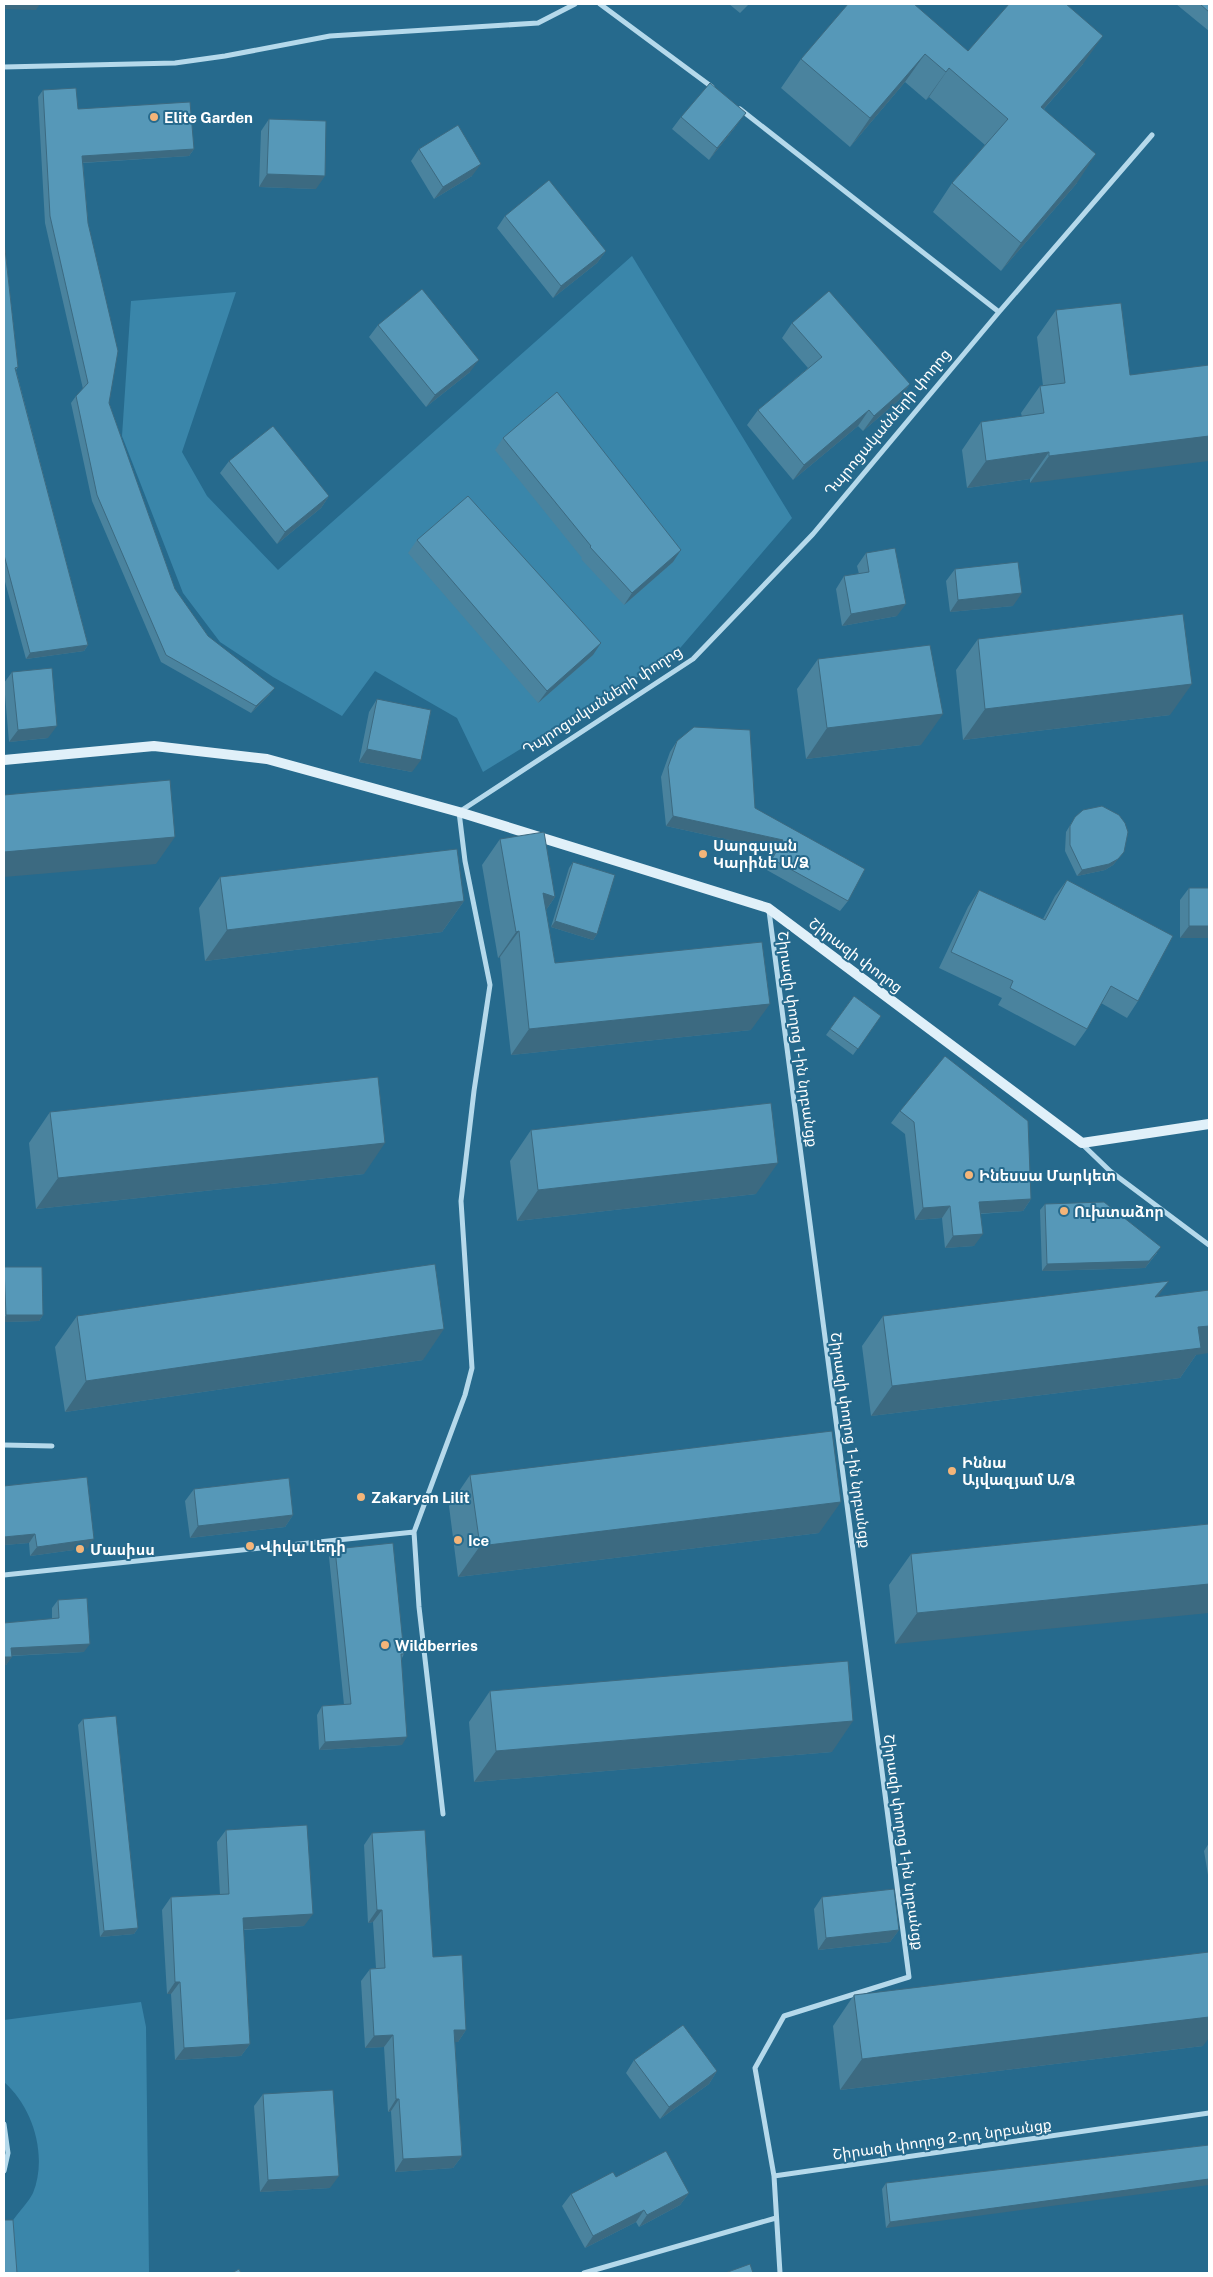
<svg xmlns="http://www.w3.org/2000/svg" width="1213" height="2277" viewBox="0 0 1213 2277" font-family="'Public Sans','Noto Sans Armenian',sans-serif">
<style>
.green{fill:#3a86aa}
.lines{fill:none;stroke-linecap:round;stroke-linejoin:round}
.street{stroke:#b5d9eb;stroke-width:5}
.secondary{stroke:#e0f0f9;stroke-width:10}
.wall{fill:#4a839e}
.shaded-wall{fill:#3c6a81}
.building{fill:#5698b8;stroke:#3c6a81}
.poi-dot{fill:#f4b579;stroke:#266a8d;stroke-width:2}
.labels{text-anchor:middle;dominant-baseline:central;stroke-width:4;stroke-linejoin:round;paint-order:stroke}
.poi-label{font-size:15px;font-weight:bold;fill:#fff;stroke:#266a8d;text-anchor:start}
.street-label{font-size:15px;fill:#fff;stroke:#266a8d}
</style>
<rect width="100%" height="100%" fill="#266a8d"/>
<path class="green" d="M 632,256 L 792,518 L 675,654 L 483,772 L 457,718 L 375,671 L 342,716 L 273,677 L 220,642 L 183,593 L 122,436 L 131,301 L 236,292 L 182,452 L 207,496 L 278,570 Z
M 141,2002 L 146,2027 L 149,2273 L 12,2273 C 11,2260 7,2244 8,2231 C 10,2220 28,2204 33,2193 C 48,2156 33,2107 4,2082 L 4,2020 Z"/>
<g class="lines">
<path class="street" d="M 600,4 L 712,87
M 4,67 L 175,63 L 225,56 L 330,36 L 538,23 L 575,4
M 740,109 L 999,312
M 769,911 L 909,1977 L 784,2016 L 755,2068 L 774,2176
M 1082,1144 L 1110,1171 L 1209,1245
M 4,1445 L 52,1446
M 4,1575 L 414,1532
M 443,1814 L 419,1607 L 414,1532 L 465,1395 L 472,1368 L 461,1201 L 474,1091 L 490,985 L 465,861 L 459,812 L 693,659 L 813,534 L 999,312 L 1152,135
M 4,2124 L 8,2153 L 4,2171
M 584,2273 L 776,2218
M 780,2273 L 774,2176 L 1209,2113"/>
<path class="secondary" d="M 4,760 L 154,746 L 267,759 L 459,812 L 768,908 L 1082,1143 L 1209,1124"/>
</g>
<path class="wall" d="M 729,4 L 749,4 L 740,13 Z
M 1176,4 L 1209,4 L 1209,31 Z
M 968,51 L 1083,64 L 1044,109 L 1077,183 L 1001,271 L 933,212 L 952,183 L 985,145 L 929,97 L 926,100 L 905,82 L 850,147 L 781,88 L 801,59 Z
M 43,90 L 78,109 L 194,149 L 189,156 L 83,163 L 88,223 L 109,403 L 175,589 L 208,636 L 270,694 L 251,713 L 161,662 L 92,501 L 71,403 L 76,396 L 83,389 L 45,223 L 38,97 Z
M 681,117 L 737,125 L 709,160 L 672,129 Z
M 269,119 L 316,189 L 259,187 L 261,131 Z
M 419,149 L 472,176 L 434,199 L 411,161 Z
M 505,216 L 606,251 L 597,263 L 553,298 L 497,228 Z
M 4,240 L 18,367 L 16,370 L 88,645 L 84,651 L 26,659 L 4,578 Z
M 1056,310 L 1130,375 L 1030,483 L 1030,479 L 967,488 L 962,450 L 981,422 L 1022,417 L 1021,413 L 1040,386 L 1043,386 L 1037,337 Z
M 792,323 L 910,384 L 899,400 L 863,431 L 858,426 L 793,480 L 747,425 L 758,410 L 808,368 L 782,338 Z
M 378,325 L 470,372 L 426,407 L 369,337 Z
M 503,438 L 673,562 L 624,605 L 581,559 L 582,558 L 495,450 Z
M 229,461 L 329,496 L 321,508 L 277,544 L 220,473 Z
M 417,540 L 593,655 L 538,703 L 408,553 Z
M 866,553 L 897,616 L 842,626 L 836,589 L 844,576 L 859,574 L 857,566 Z
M 955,569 L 1013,606 L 950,612 L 946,581 Z
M 978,639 L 1170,715 L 963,740 L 956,670 Z
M 818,659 L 921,745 L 806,759 L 797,689 Z
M 12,672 L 48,738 L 9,742 L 4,683 Z
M 377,699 L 412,772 L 359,762 L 369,712 Z
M 677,741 L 755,808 L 848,901 L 840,911 L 765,869 L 775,850 L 666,826 L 661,777 L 670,752 Z
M 1075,817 L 1124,852 L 1113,865 L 1105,870 L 1077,876 L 1065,851 L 1066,832 Z
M 500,839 L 555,897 L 546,910 L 555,963 L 751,1030 L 511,1055 L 500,957 L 498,958 L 482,865 Z
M 573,862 L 597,934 L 593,940 L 551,927 L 569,868 Z
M 220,877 L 464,901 L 442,932 L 205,961 L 199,908 Z
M 1067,880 L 1138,1001 L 1127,1018 L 1101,1003 L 1087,1029 L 1075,1046 L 998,1005 L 1002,998 L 939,968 L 968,907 L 979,890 L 1043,919 L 1055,896 Z
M 1189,888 L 1209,938 L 1180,938 L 1180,900 Z
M 854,996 L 881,1016 L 853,1055 L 826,1035 Z
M 900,1111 L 1031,1199 L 1023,1211 L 980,1214 L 974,1246 L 945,1248 L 942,1218 L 915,1220 L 905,1134 L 891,1123 Z
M 50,1112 L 364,1174 L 36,1209 L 29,1143 Z
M 531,1130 L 756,1194 L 517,1221 L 510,1161 Z
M 1045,1204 L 1157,1253 L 1145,1268 L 1042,1271 L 1040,1210 Z
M 4,1267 L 43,1315 L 39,1321 L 4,1322 Z
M 1158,1297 L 1196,1355 L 1180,1378 L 871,1416 L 862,1346 L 883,1316 Z
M 77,1316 L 423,1360 L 65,1412 L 55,1347 Z
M 470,1475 L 819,1533 L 458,1577 L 449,1506 Z
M 4,1486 L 88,1548 L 30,1556 L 29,1543 L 4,1545 Z
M 194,1489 L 293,1515 L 285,1527 L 190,1538 L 185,1501 Z
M 1209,1524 L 895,1644 L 889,1585 L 911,1554 Z
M 335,1549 L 404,1654 L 402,1658 L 402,1745 L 319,1750 L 317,1715 L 322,1706 L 344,1705 L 329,1557 Z
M 58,1600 L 84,1652 L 12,1656 L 6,1665 L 4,1665 L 4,1623 L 52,1619 L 52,1608 Z
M 490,1691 L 832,1752 L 474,1782 L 469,1722 Z
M 83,1719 L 138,1928 L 134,1934 L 100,1937 L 78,1725 Z
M 226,1830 L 304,1926 L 243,1930 L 250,2044 L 241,2056 L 175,2060 L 171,1994 L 167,1994 L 162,1910 L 171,1897 L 220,1895 L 217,1842 Z
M 372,1833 L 433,1957 L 466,2030 L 458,2042 L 455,2042 L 462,2156 L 453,2168 L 395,2172 L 391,2111 L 388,2112 L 384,2047 L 365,2048 L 361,1981 L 370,1969 L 376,1968 L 373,1922 L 368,1923 L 364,1845 Z
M 1209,1843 L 1209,1881 L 1204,1851 Z
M 822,1897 L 899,1930 L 890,1942 L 818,1950 L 814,1909 Z
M 854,1995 L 1203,2046 L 840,2090 L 833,2026 Z
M 634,2060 L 717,2071 L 709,2084 L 660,2119 L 626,2073 Z
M 263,2094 L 330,2188 L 260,2192 L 254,2106 Z
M 1209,2145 L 886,2228 L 882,2189 L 886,2183 Z
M 616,2177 L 689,2193 L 680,2205 L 639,2227 L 636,2222 L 585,2248 L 562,2206 L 571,2194 Z"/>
<path class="shaded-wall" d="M 4,4 L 40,4 L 36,10 L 4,9 Z
M 1103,36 L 1083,64 L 1021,135 L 1041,107 Z
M 925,54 L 905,82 L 850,147 L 870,118 Z
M 949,68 L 929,97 L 926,100 L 946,72 Z
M 746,113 L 737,125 L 709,160 L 717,148 Z
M 194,149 L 189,156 L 77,163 L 82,156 Z
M 1096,154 L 1077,183 L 1001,271 L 1021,243 Z
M 481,164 L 472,176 L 434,199 L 443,187 Z
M 267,174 L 325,176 L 316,189 L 259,187 Z
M 606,251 L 597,263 L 553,298 L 561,286 Z
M 479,360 L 470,372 L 426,407 L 435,395 Z
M 910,384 L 899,400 L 863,431 L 874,416 Z
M 869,410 L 858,426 L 793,480 L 804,465 Z
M 1209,436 L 1209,461 L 1030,483 L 1049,456 Z
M 1049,452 L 1030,479 L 967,488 L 986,461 Z
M 329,496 L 321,508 L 277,544 L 285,532 Z
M 681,550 L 673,562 L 624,605 L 632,593 Z
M 1022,593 L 1013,606 L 950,612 L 958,600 Z
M 906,604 L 897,616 L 842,626 L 851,614 Z
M 601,643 L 593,655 L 538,703 L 547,691 Z
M 88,645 L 84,651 L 26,659 L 30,653 Z
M 1192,684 L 1170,715 L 963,740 L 985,709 Z
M 275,688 L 270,694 L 251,713 L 256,706 Z
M 943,714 L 921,745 L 806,759 L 827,728 Z
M 57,726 L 48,738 L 9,742 L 18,730 Z
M 367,749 L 421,760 L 412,772 L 359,762 Z
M 673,816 L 783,840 L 775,850 L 666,826 Z
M 175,837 L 156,864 L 4,877 L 4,852 Z
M 1124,852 L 1113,865 L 1105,870 L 1077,876 L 1082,870 Z
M 543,893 L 555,897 L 537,923 Z
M 464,901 L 442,932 L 205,961 L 227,930 Z
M 555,921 L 597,934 L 593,940 L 551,927 Z
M 1189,926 L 1209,926 L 1209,938 L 1180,938 Z
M 519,931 L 500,957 L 498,958 L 516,932 Z
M 770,1004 L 751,1030 L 511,1055 L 529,1029 Z
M 385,1143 L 364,1174 L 36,1209 L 58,1178 Z
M 778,1163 L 756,1194 L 517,1221 L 538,1190 Z
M 1031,1199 L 1023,1211 L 971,1214 L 979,1202 Z
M 950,1206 L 942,1218 L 915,1220 L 923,1208 Z
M 983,1234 L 974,1246 L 945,1248 L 953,1236 Z
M 1161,1247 L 1145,1268 L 1042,1271 L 1047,1264 Z
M 1169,1281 L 1148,1311 L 1155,1297 Z
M 6,1315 L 43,1315 L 39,1321 L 4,1322 L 4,1319 Z
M 1209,1326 L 1209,1353 L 1196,1355 L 1180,1378 L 871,1416 L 892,1386 L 1198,1327 Z
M 444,1329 L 423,1360 L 65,1412 L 86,1381 Z
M 841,1502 L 819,1533 L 458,1577 L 480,1546 Z
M 293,1515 L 285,1527 L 190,1538 L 198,1526 Z
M 35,1534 L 29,1543 L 4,1545 L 4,1537 Z
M 94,1539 L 88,1548 L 30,1556 L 37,1547 Z
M 1209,1584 L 1209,1613 L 895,1644 L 917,1613 Z
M 90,1644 L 84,1652 L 5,1656 L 11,1648 Z
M 4,1657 L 12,1657 L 6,1665 L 4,1665 Z
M 853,1721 L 832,1752 L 474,1782 L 496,1751 Z
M 407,1737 L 402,1745 L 319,1750 L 325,1742 Z
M 377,1910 L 382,1910 L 373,1922 L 368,1923 Z
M 313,1914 L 304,1926 L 234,1930 L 243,1918 Z
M 138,1928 L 134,1934 L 100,1937 L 104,1931 Z
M 899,1930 L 890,1942 L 818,1950 L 826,1938 Z
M 175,1982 L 180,1982 L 171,1994 L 167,1994 Z
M 1209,2017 L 1209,2038 L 1203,2046 L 840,2090 L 862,2059 Z
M 454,2030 L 466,2030 L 458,2042 L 446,2043 Z
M 393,2035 L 384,2047 L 365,2048 L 374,2036 Z
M 250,2044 L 241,2056 L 175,2060 L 184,2048 Z
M 717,2071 L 709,2084 L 660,2119 L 669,2107 Z
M 396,2099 L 399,2099 L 391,2111 L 388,2112 Z
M 462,2156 L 453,2168 L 395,2172 L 403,2159 Z
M 339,2176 L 330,2188 L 260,2192 L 268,2180 Z
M 1209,2179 L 1209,2185 L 886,2228 L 890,2222 Z
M 689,2193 L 680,2205 L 639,2227 L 647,2215 Z
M 644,2210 L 636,2222 L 585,2248 L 593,2236 Z"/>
<path class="building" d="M 848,4 L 914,4 L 968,51 L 1009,4 L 1066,4 L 1103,36 L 1041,107 L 1096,154 L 1021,243 L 952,183 L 1008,119 L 949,68 L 946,72 L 925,54 L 870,118 L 801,59 Z
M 1200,4 L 1209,4 L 1209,12 Z
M 710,83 L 746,113 L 717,148 L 681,117 Z
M 76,88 L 78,109 L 190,102 L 194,149 L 82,156 L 88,223 L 118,351 L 109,403 L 175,589 L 208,636 L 275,688 L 256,706 L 166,655 L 97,495 L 76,396 L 88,383 L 50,216 L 43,90 Z
M 269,119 L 326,121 L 325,176 L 267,174 Z
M 458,125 L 481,164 L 443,187 L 419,149 Z
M 549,180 L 606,251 L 561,286 L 505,216 Z
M 4,240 L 18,367 L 15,368 L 88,645 L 30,653 L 4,555 Z
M 422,289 L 479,360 L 435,395 L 378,325 Z
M 829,291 L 910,384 L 874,416 L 869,410 L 804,465 L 758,410 L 822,357 L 792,323 Z
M 1121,303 L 1130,375 L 1209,365 L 1209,436 L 1049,456 L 1049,452 L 986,461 L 981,422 L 1044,413 L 1040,386 L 1065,383 L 1056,310 Z
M 557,392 L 681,550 L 632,593 L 590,547 L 591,546 L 503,438 Z
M 273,426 L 329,496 L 285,532 L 229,461 Z
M 468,496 L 601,643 L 547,691 L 417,540 Z
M 895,548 L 906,604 L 851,614 L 844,576 L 869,572 L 866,553 Z
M 1018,562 L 1022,593 L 958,600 L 955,569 Z
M 1183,614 L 1192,684 L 985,709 L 978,639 Z
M 930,645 L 943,714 L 827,728 L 818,659 Z
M 52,668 L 57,726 L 18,730 L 12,672 Z
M 377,699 L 431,710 L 421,760 L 367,749 Z
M 694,727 L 750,730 L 755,808 L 865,869 L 848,901 L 772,859 L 783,840 L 673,816 L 668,767 L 677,741 Z
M 170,780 L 175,837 L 4,852 L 4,795 Z
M 1102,806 L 1119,815 L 1125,823 L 1128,832 L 1124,852 L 1118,859 L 1109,864 L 1082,870 L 1070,845 L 1070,826 L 1075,817 L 1083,810 Z
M 544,832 L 555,897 L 543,893 L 555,963 L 762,942 L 770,1004 L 529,1029 L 519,931 L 516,932 L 500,839 Z
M 457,849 L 464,901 L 227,930 L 220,877 Z
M 573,862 L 615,875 L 597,934 L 555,921 Z
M 1067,880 L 1173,936 L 1138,1001 L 1111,986 L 1087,1029 L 1010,988 L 1013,981 L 951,952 L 979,890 L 1045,920 Z
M 1189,888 L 1209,888 L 1209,926 L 1189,926 Z
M 854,996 L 881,1016 L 858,1049 L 830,1029 Z
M 945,1056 L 1028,1121 L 1031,1199 L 979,1202 L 983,1234 L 953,1236 L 950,1206 L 923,1208 L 914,1122 L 900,1111 Z
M 378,1077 L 385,1143 L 58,1178 L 50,1112 Z
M 771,1103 L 778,1163 L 538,1190 L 531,1130 Z
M 1104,1202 L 1161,1247 L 1149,1261 L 1047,1264 L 1045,1204 Z
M 435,1264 L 444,1329 L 86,1381 L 77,1316 Z
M 4,1267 L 42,1267 L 43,1315 L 6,1315 Z
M 1169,1281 L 1155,1297 L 1209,1290 L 1209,1326 L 1198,1327 L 1201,1348 L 892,1386 L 883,1316 Z
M 832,1431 L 841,1502 L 480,1546 L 470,1475 Z
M 87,1477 L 94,1539 L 37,1547 L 35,1534 L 4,1537 L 4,1486 Z
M 289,1478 L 293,1515 L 198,1526 L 194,1489 Z
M 1209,1524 L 1209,1584 L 917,1613 L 911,1554 Z
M 393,1543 L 404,1654 L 401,1654 L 407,1737 L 325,1742 L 322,1706 L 351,1704 L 335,1549 Z
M 87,1598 L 90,1644 L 11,1648 L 12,1657 L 4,1657 L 4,1623 L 59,1618 L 58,1600 Z
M 848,1661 L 853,1721 L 496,1751 L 490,1691 Z
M 116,1716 L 138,1928 L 104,1931 L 83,1719 Z
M 307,1825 L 313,1914 L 243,1918 L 250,2044 L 184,2048 L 180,1982 L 175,1982 L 171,1897 L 229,1894 L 226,1830 Z
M 425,1830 L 433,1957 L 462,1955 L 466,2030 L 454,2030 L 462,2156 L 403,2159 L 399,2099 L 396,2099 L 393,2035 L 374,2036 L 370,1969 L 385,1968 L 382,1910 L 377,1910 L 372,1833 Z
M 894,1889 L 899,1930 L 826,1938 L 822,1897 Z
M 1209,1952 L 1209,2017 L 862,2059 L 854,1995 Z
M 683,2025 L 717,2071 L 669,2107 L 634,2060 Z
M 333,2090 L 339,2176 L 268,2180 L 263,2094 Z
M 1209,2145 L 1209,2179 L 890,2222 L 886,2183 Z
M 666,2151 L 689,2193 L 647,2215 L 644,2210 L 593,2236 L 571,2194 L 613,2172 L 616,2177 Z
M 4,2220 L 13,2220 L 17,2273 L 4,2273 Z
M 750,2264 L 753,2273 L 725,2273 Z
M 239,2269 L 241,2273 L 232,2273 Z"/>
<g class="poi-dot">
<circle cx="154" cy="117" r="5"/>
<circle cx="703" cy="854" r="5"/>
<circle cx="969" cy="1175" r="5"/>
<circle cx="1064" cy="1211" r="5"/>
<circle cx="952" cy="1471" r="5"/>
<circle cx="361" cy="1497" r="5"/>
<circle cx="458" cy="1540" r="5"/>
<circle cx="250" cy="1546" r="5"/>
<circle cx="80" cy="1549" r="5"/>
<circle cx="385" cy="1645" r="5"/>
</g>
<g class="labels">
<g class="poi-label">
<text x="164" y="117">Elite Garden</text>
<text x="713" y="845">Սարգսյան<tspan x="713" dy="17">Կարինե Ա/Ձ</tspan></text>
<text x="979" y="1175">Ինեսսա Մարկետ</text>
<text x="1074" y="1211">Ուխտաձոր</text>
<text x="962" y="1462">Իննա<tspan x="962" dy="17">Այվազյամ Ա/Ձ</tspan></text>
<text x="371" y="1497">Zakaryan Lilit</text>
<text x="468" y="1540">Ice</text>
<text x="260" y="1546">Վիվա Լեդի</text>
<text x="90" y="1549">Մասիսս</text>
<text x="395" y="1645">Wildberries</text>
</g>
<g class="street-label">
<text transform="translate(887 422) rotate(-50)">Դպրոցականների փողոց</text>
<text transform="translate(602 700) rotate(-33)">Դպրոցականների փողոց</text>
<text transform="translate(856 955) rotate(37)">Շիրազի փողոց</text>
<text transform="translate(798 1039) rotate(82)">Շիրազի փողոց 1-ին նրբանցք</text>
<text transform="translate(851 1440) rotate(82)">Շիրազի փողոց 1-ին նրբանցք</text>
<text transform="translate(904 1842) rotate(82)">Շիրազի փողոց 1-ին նրբանցք</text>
<text transform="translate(942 2139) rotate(-8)">Շիրազի փողոց 2-րդ նրբանցք</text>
</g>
</g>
<rect width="1213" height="2277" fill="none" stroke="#ffffff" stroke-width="10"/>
</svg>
